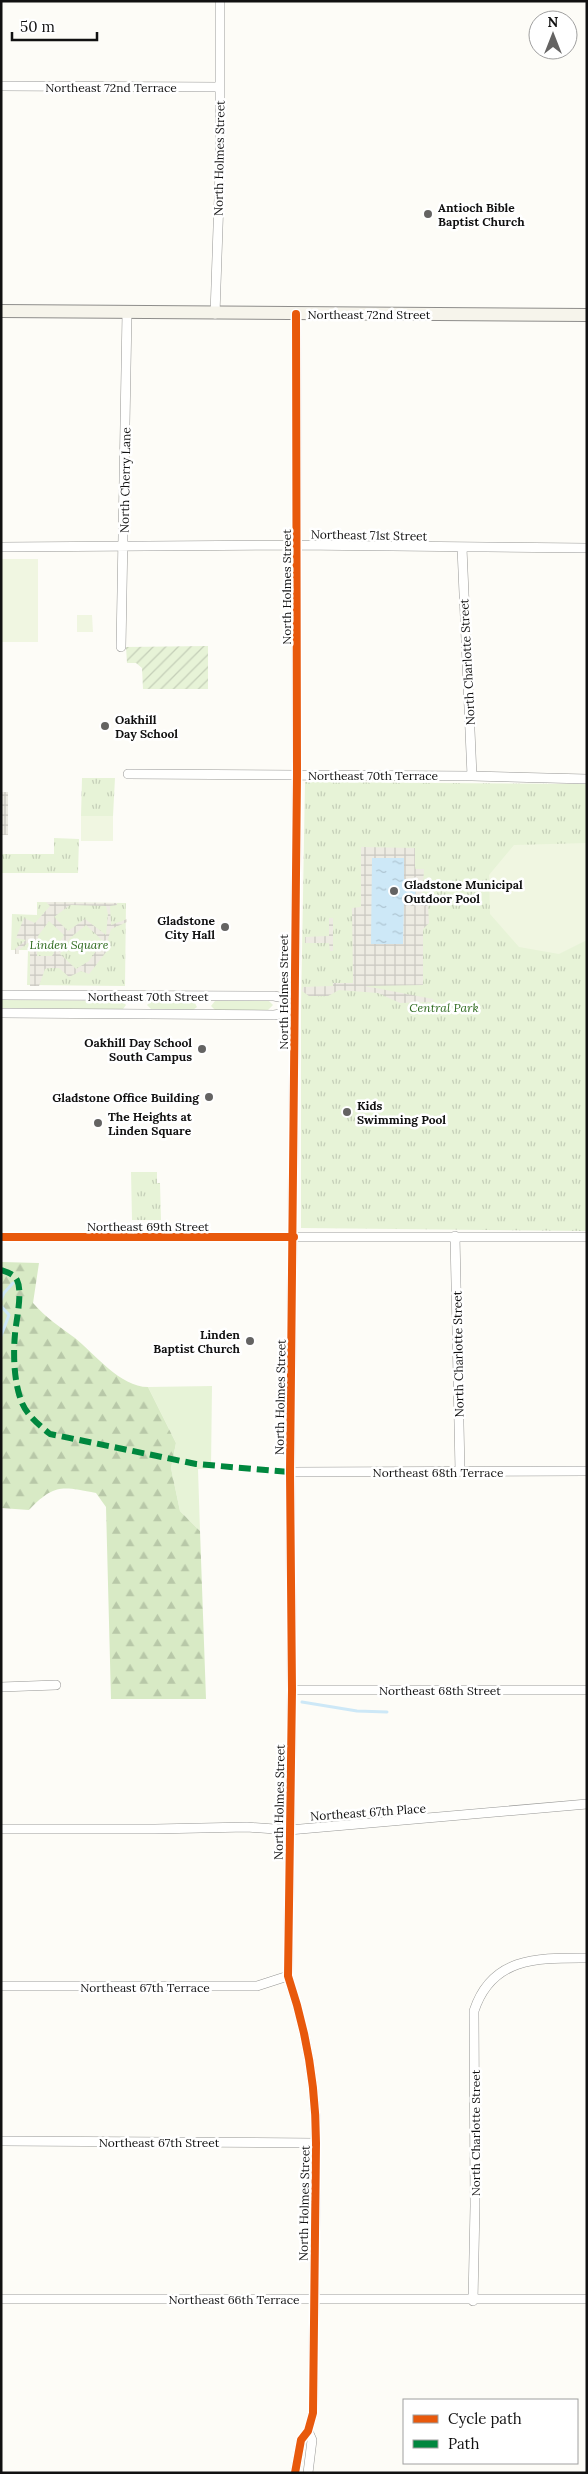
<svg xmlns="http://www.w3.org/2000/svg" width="588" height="2474" viewBox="0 0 588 2474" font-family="Lora,serif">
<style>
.grass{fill:#e7f3d7}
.forest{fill:url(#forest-firs)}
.park{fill:url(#park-tufts)}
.garden{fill:url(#garden-furrows)}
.pitch{fill:#f0f6e1}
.plaza{fill:url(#plaza-grid);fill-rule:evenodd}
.water{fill:url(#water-ripples)}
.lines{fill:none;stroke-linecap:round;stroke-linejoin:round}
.stream{stroke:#cde8f7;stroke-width:3}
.street-casing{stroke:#979795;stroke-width:10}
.secondary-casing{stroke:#8e8d8b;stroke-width:14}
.street{stroke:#fffffe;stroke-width:9}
.secondary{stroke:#f6f4eb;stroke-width:12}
.quiet{stroke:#00873e;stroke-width:6;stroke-dasharray:12 6;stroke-linecap:butt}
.cycleway-casing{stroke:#fff;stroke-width:11}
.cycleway{stroke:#e8590c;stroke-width:8}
.poi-dot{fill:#646362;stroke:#fff;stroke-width:2}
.labels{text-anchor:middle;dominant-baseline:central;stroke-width:5;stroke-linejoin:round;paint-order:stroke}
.street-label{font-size:12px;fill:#111;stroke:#fff}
.poi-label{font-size:12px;font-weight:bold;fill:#111;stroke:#fff;text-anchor:start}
.park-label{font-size:12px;font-style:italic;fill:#2f6b1f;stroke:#fff}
</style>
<defs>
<pattern id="forest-firs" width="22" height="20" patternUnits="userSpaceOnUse" patternTransform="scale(1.25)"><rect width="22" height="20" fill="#d8eac5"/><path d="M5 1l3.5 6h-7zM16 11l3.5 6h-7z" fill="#b8c8a8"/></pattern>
<pattern id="park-tufts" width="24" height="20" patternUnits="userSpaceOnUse" patternTransform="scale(1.25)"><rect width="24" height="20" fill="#e7f3d7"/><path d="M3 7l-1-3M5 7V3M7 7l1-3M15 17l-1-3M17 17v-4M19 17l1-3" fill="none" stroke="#c5cfb8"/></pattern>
<pattern id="garden-furrows" width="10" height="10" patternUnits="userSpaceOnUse" patternTransform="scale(1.25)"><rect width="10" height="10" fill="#e7f3d7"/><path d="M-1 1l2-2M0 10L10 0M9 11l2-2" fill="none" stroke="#c5cfb8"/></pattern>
<pattern id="plaza-grid" width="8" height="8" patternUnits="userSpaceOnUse" patternTransform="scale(1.25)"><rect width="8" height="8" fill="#edebe2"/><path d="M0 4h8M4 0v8" fill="none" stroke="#cac8c1"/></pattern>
<pattern id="water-ripples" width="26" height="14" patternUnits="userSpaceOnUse" patternTransform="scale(1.25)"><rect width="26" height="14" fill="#cde8f7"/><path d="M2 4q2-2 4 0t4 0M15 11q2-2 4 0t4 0" fill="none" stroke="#afc6d3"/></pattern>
</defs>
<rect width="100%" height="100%" fill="#fdfcf7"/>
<path class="grass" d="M 1,1000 L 122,1001 L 126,1005 L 123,1009 L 1,1008 Z
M 151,1001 L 194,1001 L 197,1007 L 193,1010 L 151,1009 L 147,1005 Z
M 215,1001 L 269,1001 L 273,1005 L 268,1010 L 215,1010 L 211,1006 Z
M 212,1386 L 211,1468 L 198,1469 L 200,1531 L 180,1511 L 171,1468 L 176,1443 L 148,1387 Z"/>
<path class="forest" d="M 1,1262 L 39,1263 L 33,1303 C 46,1318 60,1327 75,1338 C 95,1354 120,1387 148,1387 L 176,1443 L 171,1468 L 180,1511 L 200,1531 L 206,1699 L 111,1699 L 106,1507 L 96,1493 C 62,1487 55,1483 29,1510 L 1,1508 Z"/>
<path class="park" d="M 82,778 L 115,778 L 113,816 L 81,816 Z
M 305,782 L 587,784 L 587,1231 L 301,1228 L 301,1009 Z
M 54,838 L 79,839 L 78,873 L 1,873 L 1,854 L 54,854 Z
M 37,902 L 126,903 L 125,986 L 27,985 L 28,950 L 11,950 L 12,914 L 37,915 Z
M 131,1172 L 157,1172 L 157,1183 L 160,1183 L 161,1220 L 132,1220 Z"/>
<path class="garden" d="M 208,646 L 208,689 L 143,689 L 142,668 L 136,663 L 127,663 L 126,647 Z"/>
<path class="pitch" d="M 1,559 L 38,559 L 38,642 L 1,642 Z
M 77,615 L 92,615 L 93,632 L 77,632 Z
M 81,816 L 113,816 L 113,841 L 81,841 Z
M 587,843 L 587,940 L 559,954 L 519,947 L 490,914 L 489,875 L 514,845 Z"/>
<path class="plaza" d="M 1,792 L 8,792 L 8,835 L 1,835 Z
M 361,847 L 415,848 L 415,869 L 424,869 L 422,900 L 428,906 L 429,923 L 423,929 L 423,985 L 365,986 L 433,999 L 433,1002 L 400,1003 L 378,993 L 339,990 L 328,996 L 309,996 L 302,991 L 303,987 L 333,986 L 333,983 L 353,983 L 352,908 L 361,907 ZM 372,858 L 404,858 L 404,879 Z
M 46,902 L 117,903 L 117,905 L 110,906 L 111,925 L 127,919 L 127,922 L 111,929 L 108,939 L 110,947 L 89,974 L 81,971 L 69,977 L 59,968 L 49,968 L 45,969 L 39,986 L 30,986 L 30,941 L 19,950 L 19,954 L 15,954 L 15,949 L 26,940 L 16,938 L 24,918 L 35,923 L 50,906 ZM 70,905 L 106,906 L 108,914 L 106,935 L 85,919 L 68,931 L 54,917 ZM 49,921 L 64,935 L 52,956 L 37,956 L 38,936 ZM 86,925 L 103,941 L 89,961 L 76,969 L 60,954 L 70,938 Z
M 329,918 L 333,918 L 333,951 L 330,951 L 329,943 L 305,943 L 305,937 L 329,936 Z"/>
<path class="water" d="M 372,858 L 404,858 L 404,879 L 416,879 L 415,903 L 404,903 L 403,944 L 371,944 Z"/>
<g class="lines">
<path class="stream" d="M 1,1300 L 4,1293 L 13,1283
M 1,1306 L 9,1315 L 1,1336
M 302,1702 L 357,1711 L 387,1712"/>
<g class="street-casing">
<path id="street" d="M 1,86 L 220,87
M 215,314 L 220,170 L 220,1
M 1,547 L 297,545 L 587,548
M 462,548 L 472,776
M 121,647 L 127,313
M 128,774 L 472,776 L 587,779
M 1,995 L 274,996 L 294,1000
M 1,1013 L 274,1015 L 293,1012
M 455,1236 L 460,1471
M 1,1237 L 587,1237
M 290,1472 L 587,1471
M 1,1687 L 56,1685
M 292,1690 L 587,1690
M 1,1829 L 155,1829 L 247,1827 L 289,1830 L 587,1804
M 1,1986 L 257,1986 L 288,1976
M 1,2141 L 316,2143
M 1,2299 L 587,2299
M 473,2301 L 475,2206 L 474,2011 C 492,1956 539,1958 587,1958
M 295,2473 L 301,2440 L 308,2431 L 313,2413 L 316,2143 C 316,2087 306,2029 288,1976 L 292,1690 L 290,1472 L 297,774 L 296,314
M 308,2473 L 312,2440 L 308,2431"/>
</g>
<g class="secondary-casing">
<path id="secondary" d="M 1,311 L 587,315"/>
</g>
<use href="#street" class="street"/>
<use href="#secondary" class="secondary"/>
<path class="quiet" d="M 1,1270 C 7,1272 14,1274 17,1280 C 23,1292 16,1321 15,1334 C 13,1356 14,1383 22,1403 C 27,1415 40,1426 50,1434 L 196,1464 L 290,1472"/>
<g class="cycleway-casing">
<path id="cycleway" d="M 1,1237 L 294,1237
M 295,2473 L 301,2440 L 308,2431 L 313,2413 L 316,2143 C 316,2087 306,2029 288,1976 L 292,1690 L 290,1472 L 297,774 L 296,314"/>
</g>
<use href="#cycleway" class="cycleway"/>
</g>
<g class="poi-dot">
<circle cx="428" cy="214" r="5"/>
<circle cx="105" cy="726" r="5"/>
<circle cx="394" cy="891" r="5"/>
<circle cx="225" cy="927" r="5"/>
<circle cx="202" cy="1049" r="5"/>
<circle cx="209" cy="1097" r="5"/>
<circle cx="347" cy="1112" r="5"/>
<circle cx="98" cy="1123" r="5"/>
<circle cx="250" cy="1341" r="5"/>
</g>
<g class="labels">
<g class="street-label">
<text x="111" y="87">Northeast 72nd Terrace</text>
<text transform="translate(219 158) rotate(-89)">North Holmes Street</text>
<text x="369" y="314">Northeast 72nd Street</text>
<text transform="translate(125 480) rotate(-89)">North Cherry Lane</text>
<text transform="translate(369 535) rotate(1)">Northeast 71st Street</text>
<text transform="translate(286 587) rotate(-90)">North Holmes Street</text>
<text transform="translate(467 662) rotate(-93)">North Charlotte Street</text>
<text x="373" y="775">Northeast 70th Terrace</text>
<text transform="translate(283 992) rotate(-90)">North Holmes Street</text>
<text x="148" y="996">Northeast 70th Street</text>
<text x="148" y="1226">Northeast 69th Street</text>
<text transform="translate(458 1354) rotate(-91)">North Charlotte Street</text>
<text transform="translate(280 1397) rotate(-89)">North Holmes Street</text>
<text x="438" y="1472">Northeast 68th Terrace</text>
<text x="440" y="1690">Northeast 68th Street</text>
<text transform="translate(279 1802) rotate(-89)">North Holmes Street</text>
<text transform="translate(368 1812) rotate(-4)">Northeast 67th Place</text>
<text x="145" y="1987">Northeast 67th Terrace</text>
<text transform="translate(475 2133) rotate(-90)">North Charlotte Street</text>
<text x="159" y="2142">Northeast 67th Street</text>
<text transform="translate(304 2203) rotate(-89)">North Holmes Street</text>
<text x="234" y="2299">Northeast 66th Terrace</text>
</g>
<g class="poi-label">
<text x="438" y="207">Antioch Bible<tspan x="438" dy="14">Baptist Church</tspan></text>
<text x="115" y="719">Oakhill<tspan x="115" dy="14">Day School</tspan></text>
<text x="404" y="884">Gladstone Municipal<tspan x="404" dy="14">Outdoor Pool</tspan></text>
<text x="215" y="920" text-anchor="end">Gladstone<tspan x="215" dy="14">City Hall</tspan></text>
<text x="192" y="1042" text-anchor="end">Oakhill Day School<tspan x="192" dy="14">South Campus</tspan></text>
<text x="199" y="1097" text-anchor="end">Gladstone Office Building</text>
<text x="357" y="1105">Kids<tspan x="357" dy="14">Swimming Pool</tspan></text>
<text x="108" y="1116">The Heights at<tspan x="108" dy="14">Linden Square</tspan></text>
<text x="240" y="1334" text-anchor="end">Linden<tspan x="240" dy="14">Baptist Church</tspan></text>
</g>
<g class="park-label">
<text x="69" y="944">Linden Square</text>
<text x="444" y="1007">Central Park</text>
</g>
</g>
<rect width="588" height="2474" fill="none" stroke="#111111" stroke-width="5"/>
<rect x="403" y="2399" width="175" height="65" fill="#ffffff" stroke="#a0a0a0"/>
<rect x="413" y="2415" width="25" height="8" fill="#e8590c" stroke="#a0a0a0"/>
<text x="448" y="2424" font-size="15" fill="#111111">Cycle path</text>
<rect x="413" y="2440" width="25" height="8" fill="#00873e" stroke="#a0a0a0"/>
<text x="448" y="2449" font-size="15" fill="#111111">Path</text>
<g transform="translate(553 35)"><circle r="24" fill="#ffffff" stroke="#a0a0a0"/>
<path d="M0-4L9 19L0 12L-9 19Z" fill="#646362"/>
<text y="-8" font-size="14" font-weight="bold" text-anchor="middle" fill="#111111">N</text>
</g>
<path d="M12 32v8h85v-8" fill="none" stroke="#111111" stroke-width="2.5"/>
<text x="20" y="32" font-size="15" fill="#111111" stroke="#ffffff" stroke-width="4" paint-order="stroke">50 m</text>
</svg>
